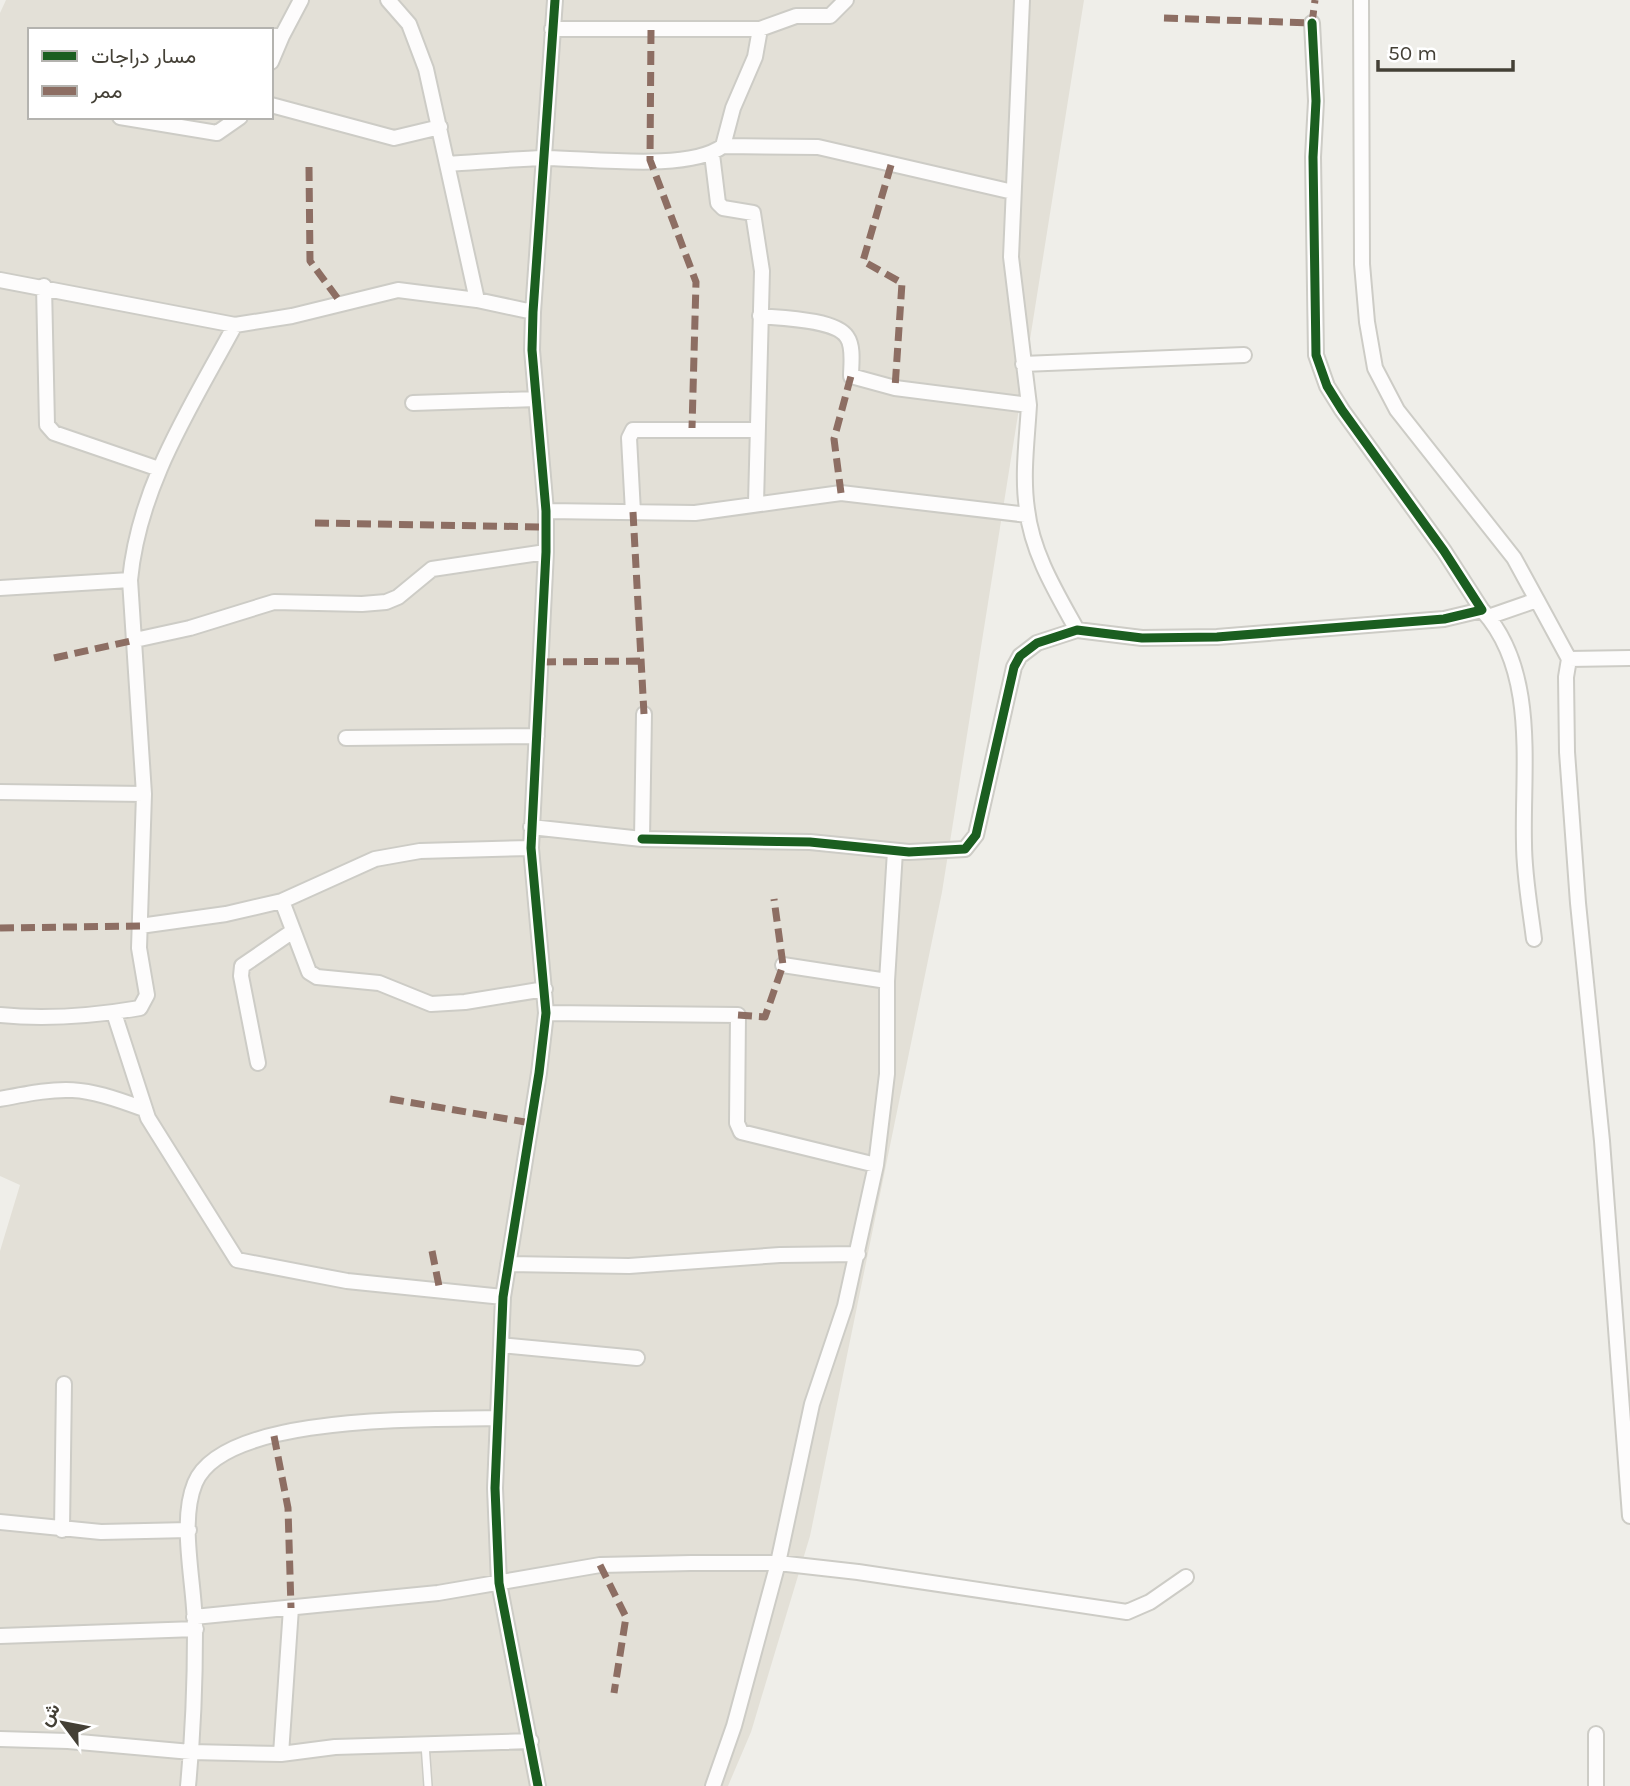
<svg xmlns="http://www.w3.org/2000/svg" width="1630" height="1786" viewBox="0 0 1630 1786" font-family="Karla,Vazirmatn,sans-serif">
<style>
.residential{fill:#e3e0d7;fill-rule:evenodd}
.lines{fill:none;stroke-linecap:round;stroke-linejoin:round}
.lane-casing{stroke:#cdccc6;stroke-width:10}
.street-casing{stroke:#cdccc6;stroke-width:18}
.lane{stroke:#fdfcfc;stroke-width:7}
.street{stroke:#fdfcfc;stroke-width:14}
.quiet{stroke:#8d6e63;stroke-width:7;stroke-dasharray:14 7;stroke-linecap:butt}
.cycleway-casing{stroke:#fff;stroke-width:13}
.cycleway{stroke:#1b5e20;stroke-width:9}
</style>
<rect width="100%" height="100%" fill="#efeee9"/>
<path class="residential" d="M 6,0 L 1084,0 L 942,892 L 810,1536 L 751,1732 L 728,1786 L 0,1786 L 0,1251 L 20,1185 L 0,1176 L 0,13 ZM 30,30 L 271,30 L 271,117 L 30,117 Z"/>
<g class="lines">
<g class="lane-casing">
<path id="lane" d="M 425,1744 L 428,1786"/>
</g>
<g class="street-casing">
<path id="street" d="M 1361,0 L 1362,264 L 1367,322 L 1375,368 L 1397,410 L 1514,558 L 1537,600
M 552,29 L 760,29 L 755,57 L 733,108 L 723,146
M 760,29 L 796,16 L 830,16 L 846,0
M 271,36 L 282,36 L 301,0
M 271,62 L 282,36
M 271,105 L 394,138 L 440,127
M 120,117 L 217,133 L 240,117
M 712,154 L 718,203 L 723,208 L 753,213 L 762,271 L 756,503
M 448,164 C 480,162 512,159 544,158 C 589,158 688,172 723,146 L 818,147 L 1013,192
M 0,280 L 235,325 L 292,316 L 398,290 L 477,300 L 426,69 L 409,24 L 388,0
M 44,286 L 47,425 L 54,433 L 159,469
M 477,300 L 533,312
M 760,316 C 780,318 836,319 847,337 C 854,347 851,365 851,376 L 895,388 L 1029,405 L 1011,257 L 1022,0
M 1023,364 L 1244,355
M 413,403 L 536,399
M 1029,405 C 1027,440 1022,475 1027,509 C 1032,553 1056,592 1077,630
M 546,511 L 695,513 L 841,493 L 1028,515
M 633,512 L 629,438 L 633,430 L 756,430
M 0,588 L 130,580
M 1483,611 C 1538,672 1522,768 1524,843 C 1524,875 1530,907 1534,939
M 1488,617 L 1537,600 L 1569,659 L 1566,677 L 1567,752 L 1578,903 L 1602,1141 L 1630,1516
M 135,640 L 190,628 L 274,602 L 362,604 L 386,602 L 398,597 L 432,569 L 546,552
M 1569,659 L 1630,658
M 346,738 L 537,736
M 0,792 L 144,794 L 139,948 L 147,995 L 140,1008 C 93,1016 48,1020 0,1015
M 144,794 L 130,580 C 139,485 191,407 235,325
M 531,827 L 642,839 L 644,714
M 642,839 L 810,842 L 909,852 L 965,849 L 976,835 L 1014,667 L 1020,656 L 1037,643 L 1077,630 L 1142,638 L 1217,637 L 1444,619 L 1482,610 L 1444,551 L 1342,410 L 1327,386 L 1316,355 L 1313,157 L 1316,101 L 1312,23
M 282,901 L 309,972 L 317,977 L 379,983 L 431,1004 L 465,1002 L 545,989
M 140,926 L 226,914 L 282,901 L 375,859 L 420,851 L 531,848
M 783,965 L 887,981
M 114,1013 L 148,1118 L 237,1260 L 347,1281 L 503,1297
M 546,1013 L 738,1015 L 737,1123 L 741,1132 L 876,1165
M 258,1063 L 241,976 L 242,966 L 293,931
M 0,1099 C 67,1086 79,1085 144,1109
M 508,1264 L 629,1266 L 780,1255 L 858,1254
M 501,1345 L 637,1358
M 0,1522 L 101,1532 L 189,1530
M 62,1530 L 64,1384
M 194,1617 L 438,1593 L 600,1565 L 691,1563 L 778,1563 L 858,1572 L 1127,1612 L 1150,1602 L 1186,1577
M 0,1636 L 196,1629
M 1596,1734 L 1596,1786
M 0,1739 L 68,1741 L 191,1752 L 281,1754 L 335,1747 L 531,1741
M 281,1754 L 291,1608
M 188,1786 C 193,1735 195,1683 195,1632 C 196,1588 178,1524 195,1483 C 224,1413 431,1420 497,1418
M 538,1786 L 499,1583 L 495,1488 L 503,1297 L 539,1073 L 546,1013 L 531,848 L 546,552 L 546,511 L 532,350 L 533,312 L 555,0
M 713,1786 L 734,1726 L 778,1563 L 812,1404 L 845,1306 L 876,1165 L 887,1074 L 887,981 L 895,851"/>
</g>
<use href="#lane" class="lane"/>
<use href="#street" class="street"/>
<path class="quiet" d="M 1164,18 L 1312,23 L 1315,0
M 651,30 L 650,160 L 696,282 L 692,428
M 891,165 L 863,261 L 902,283 L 895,388
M 309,167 L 310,261 L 341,303
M 841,493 L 834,439 L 851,376
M 633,512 L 644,714
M 315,523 L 546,527
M 54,658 L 135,640
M 542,662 L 640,661
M 0,928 L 140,926
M 738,1015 L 765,1017 L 783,965 L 774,899
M 390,1099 L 531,1123
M 432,1251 L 440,1291
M 274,1436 L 288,1508 L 291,1608
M 600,1565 L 626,1617 L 614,1693"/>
<g class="cycleway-casing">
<path id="cycleway" d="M 642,839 L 810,842 L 909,852 L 965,849 L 976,835 L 1014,667 L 1020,656 L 1037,643 L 1077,630 L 1142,638 L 1217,637 L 1444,619 L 1482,610 L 1444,551 L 1342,410 L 1327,386 L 1316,355 L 1313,157 L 1316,101 L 1312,23
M 538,1786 L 499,1583 L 495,1488 L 503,1297 L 539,1073 L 546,1013 L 531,848 L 546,552 L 546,511 L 532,350 L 533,312 L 555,0"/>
</g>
<use href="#cycleway" class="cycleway"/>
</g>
<rect x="28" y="28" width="245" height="91" fill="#ffffff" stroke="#b4b3af" stroke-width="2"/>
<rect x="42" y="51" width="35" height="10" fill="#1b5e20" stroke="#b4b3af" stroke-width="2"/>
<text x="91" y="63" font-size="21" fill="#444036">مسار دراجات</text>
<rect x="42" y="86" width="35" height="10" fill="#8d6e63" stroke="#b4b3af" stroke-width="2"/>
<text x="91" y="98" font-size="21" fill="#444036">ممر</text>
<g transform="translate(63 1723) rotate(302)" stroke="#ffffff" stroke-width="5" paint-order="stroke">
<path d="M0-5L12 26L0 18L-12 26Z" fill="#444036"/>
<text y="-10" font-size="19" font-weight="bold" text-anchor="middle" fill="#444036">ش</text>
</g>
<path d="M1378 60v10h135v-10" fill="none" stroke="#444036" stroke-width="3.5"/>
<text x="1388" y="60" font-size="21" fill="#444036" stroke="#ffffff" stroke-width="5" paint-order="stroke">50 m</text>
</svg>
